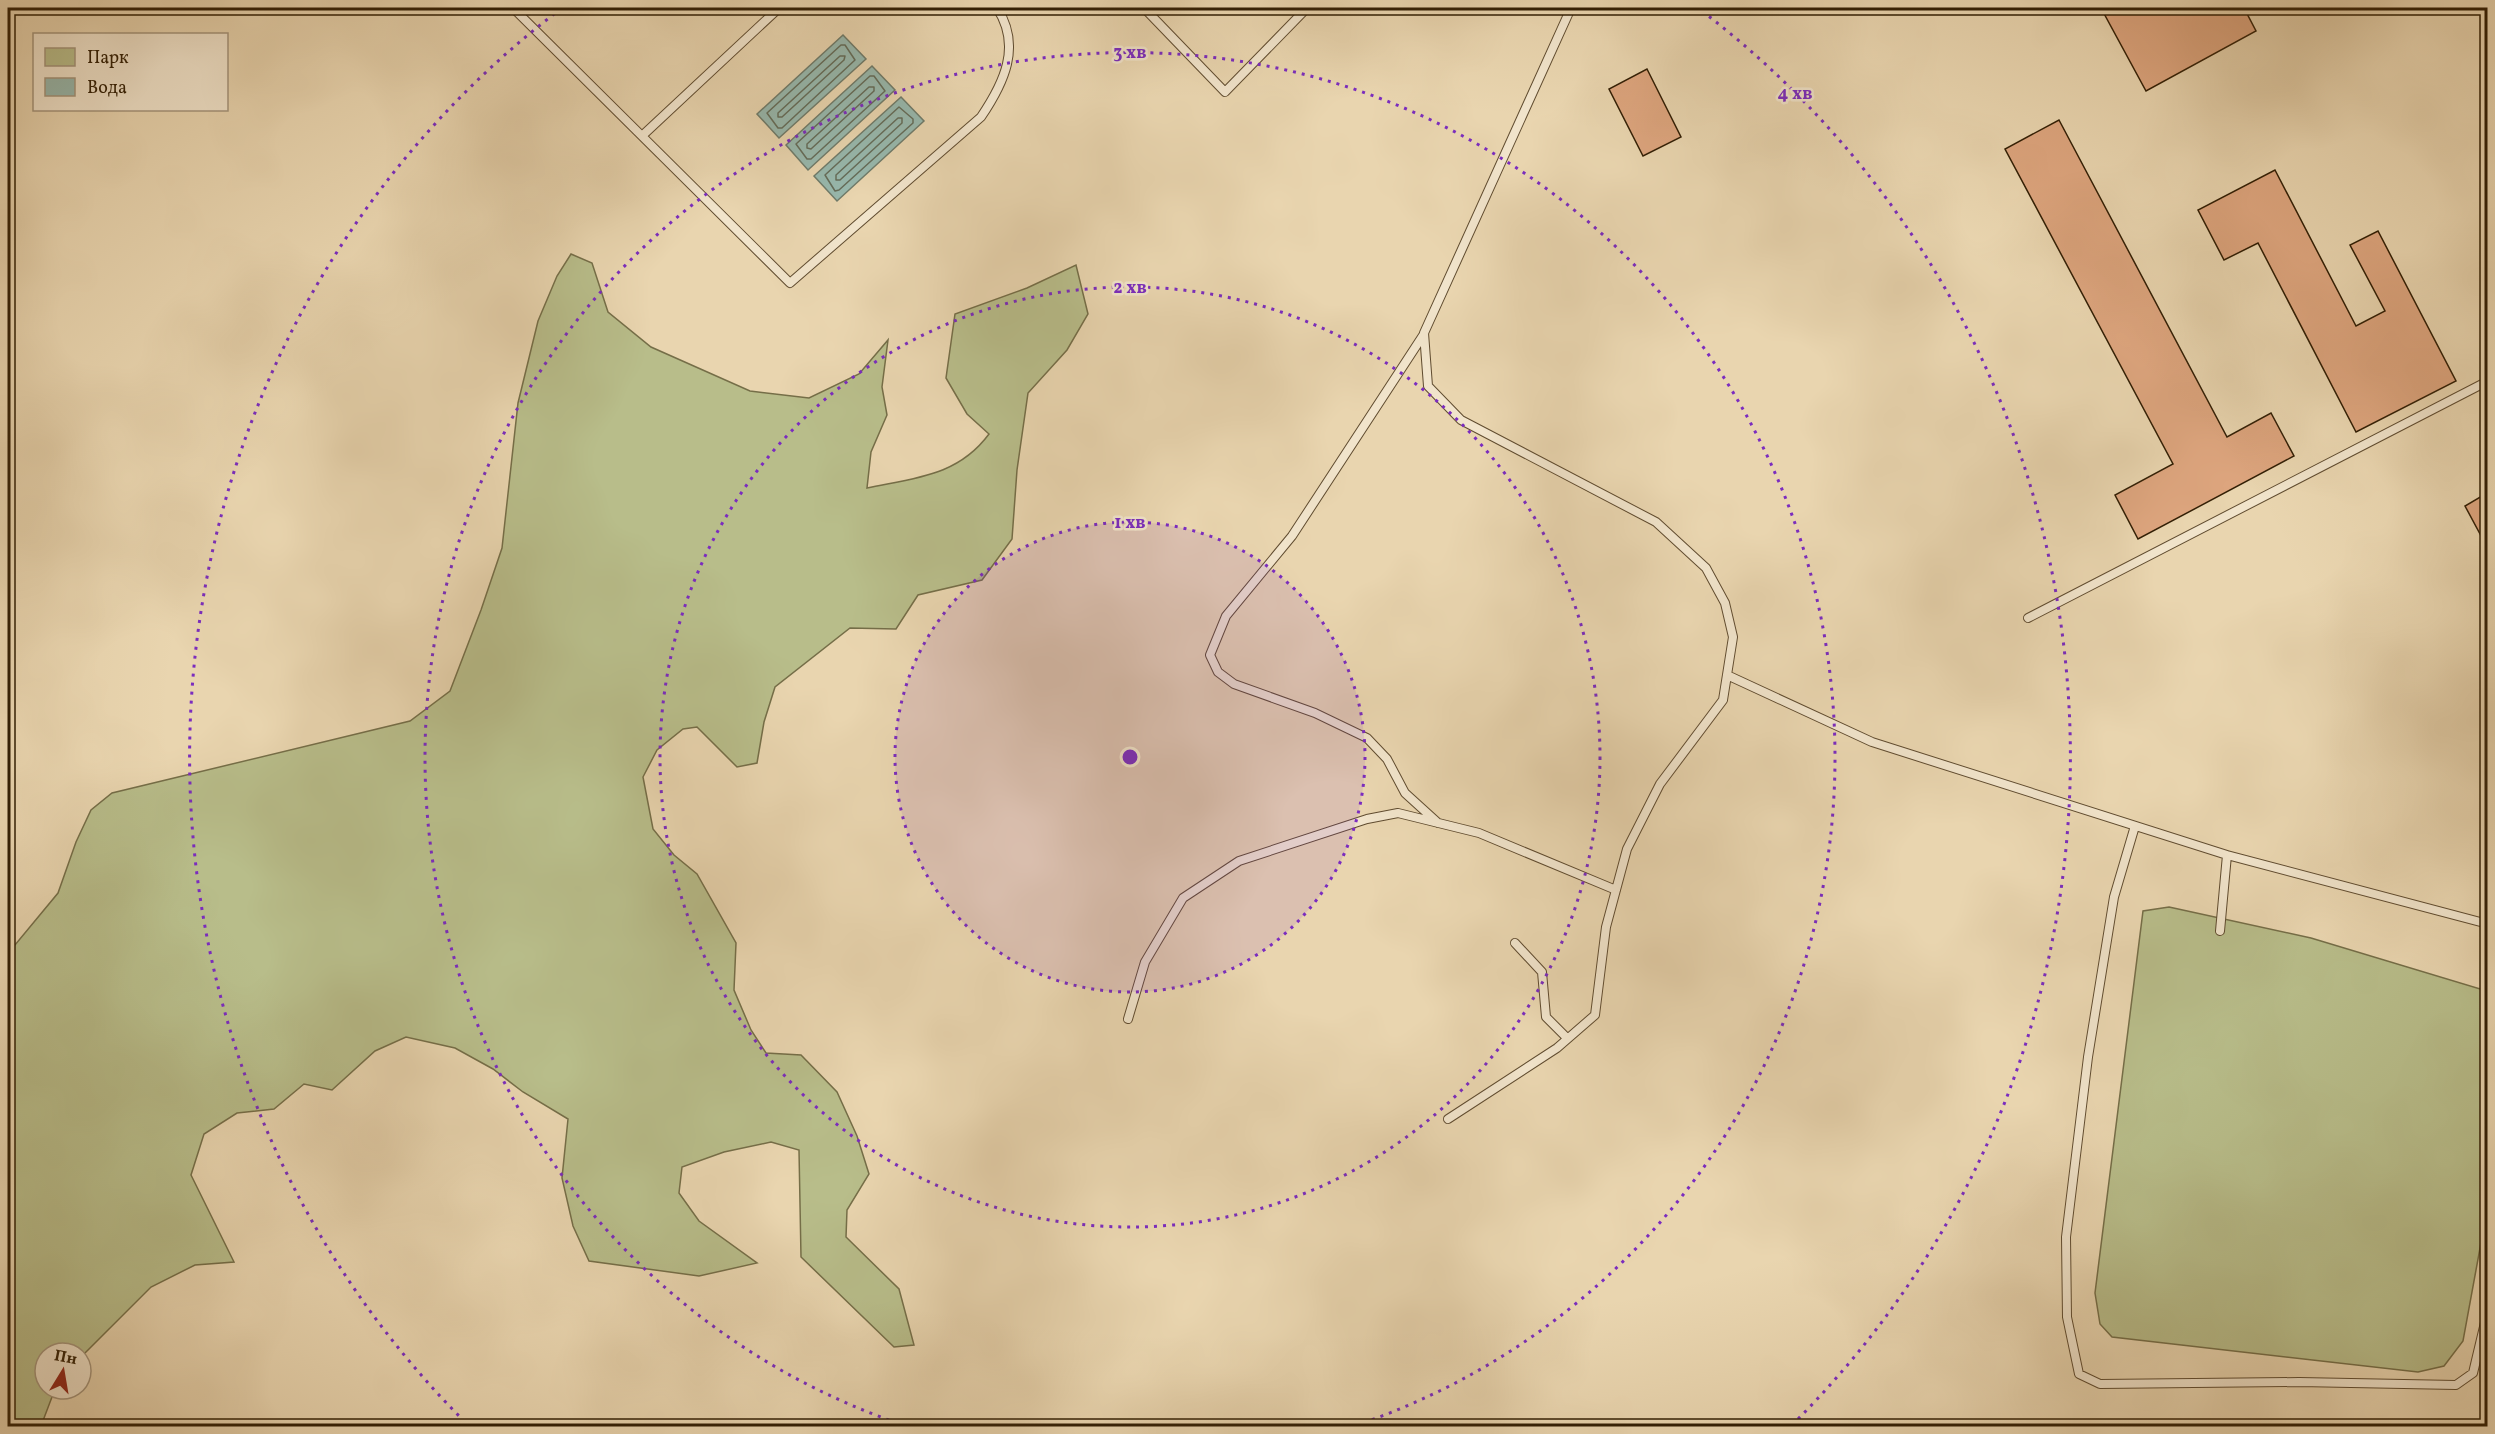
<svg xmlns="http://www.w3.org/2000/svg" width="2495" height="1434" viewBox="0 0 2495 1434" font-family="Vollkorn,serif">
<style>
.green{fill:#b8bd8a;stroke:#756e48;stroke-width:1.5}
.water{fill:#97b8ad;stroke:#6f7b6a;stroke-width:1.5}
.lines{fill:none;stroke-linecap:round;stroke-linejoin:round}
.shore{stroke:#646c59;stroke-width:1.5}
.building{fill:#dda57e;stroke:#321f05;stroke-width:1.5}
.lane-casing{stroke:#604c30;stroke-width:10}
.lane{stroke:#f1e4cb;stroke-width:8}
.ring{fill:none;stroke:#7b2cbf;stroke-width:3;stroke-dasharray:3 6}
.centre{fill:#7b2cbf;stroke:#f1e4cb;stroke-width:3}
.ring-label{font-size:18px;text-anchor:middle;font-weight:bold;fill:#7b2cbf;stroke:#f1e4cb;stroke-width:5;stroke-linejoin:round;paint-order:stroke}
</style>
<rect width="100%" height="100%" fill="#e9d5af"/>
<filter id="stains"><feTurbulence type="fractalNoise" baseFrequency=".00333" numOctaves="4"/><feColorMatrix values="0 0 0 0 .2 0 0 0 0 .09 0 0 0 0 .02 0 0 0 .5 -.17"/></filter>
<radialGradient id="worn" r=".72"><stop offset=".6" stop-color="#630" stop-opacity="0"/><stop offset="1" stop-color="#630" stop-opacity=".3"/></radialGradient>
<path class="green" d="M 571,254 L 592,263 L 608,312 L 651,347 L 750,391 L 809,398 L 859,374 L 888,340 L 882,387 L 887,415 L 871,452 L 867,488 C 915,478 958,476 989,434 L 967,414 L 946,378 L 955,314 L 1027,288 L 1076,265 L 1088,314 L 1067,350 L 1028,393 L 1017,470 L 1012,539 L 982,580 L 918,595 L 896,629 L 850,628 L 775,687 L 764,722 L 757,763 L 737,767 L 697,727 L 683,729 L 657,750 L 643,777 L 653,829 L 674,855 L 697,874 L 736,943 L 734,990 L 751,1030 L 766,1053 L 801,1055 L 837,1092 L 857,1136 L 869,1174 L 847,1210 L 846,1237 L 899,1289 L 914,1345 L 894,1347 L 801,1257 L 799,1150 L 771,1142 L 724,1152 L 682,1167 L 679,1193 L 699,1221 L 757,1263 L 699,1276 L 589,1261 L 573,1226 L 562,1178 L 568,1119 L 523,1092 L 493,1069 L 455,1048 L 406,1037 L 375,1051 L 332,1090 L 304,1084 L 274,1109 L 237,1113 L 204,1134 L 191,1175 L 234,1262 L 195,1265 L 151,1287 L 81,1357 L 81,1353 L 45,1353 L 45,1389 L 55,1389 L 41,1426 L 8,1426 L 8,949 L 15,945 L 58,893 L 76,842 L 91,810 L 112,793 L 410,721 L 450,691 L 481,610 L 502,548 L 518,403 L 538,321 L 557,276 Z
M 2169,907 L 2311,938 L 2487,991 L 2485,1043 L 2488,1057 L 2487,1210 L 2463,1341 L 2444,1366 L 2418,1372 L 2112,1337 L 2100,1324 L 2095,1293 L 2143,911 Z"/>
<path class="water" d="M 843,35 L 866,59 L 779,138 L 757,114 Z
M 872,66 L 895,90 L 808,170 L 786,145 Z
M 901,97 L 924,121 L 837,201 L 814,176 Z"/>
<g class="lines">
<path class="shore" d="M 841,45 L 845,45 L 855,60 L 782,128 L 778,128 L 767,113 Z
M 840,56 L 845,56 L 844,60 L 782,117 L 778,117 L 778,113 Z
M 870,76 L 874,76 L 885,91 L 811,159 L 807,159 L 796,144 Z
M 869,87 L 874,87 L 874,91 L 811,149 L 807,148 L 807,144 Z
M 899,107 L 913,119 L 913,123 L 839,190 L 835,191 L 825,175 Z
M 898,118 L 902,118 L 902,123 L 840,180 L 836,180 L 836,175 Z"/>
</g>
<path class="building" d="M 2101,8 L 2244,8 L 2256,31 L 2146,91 Z
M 1647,69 L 1681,137 L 1643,156 L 1609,89 Z
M 2059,120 L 2227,437 L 2271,413 L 2294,456 L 2138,539 L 2115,495 L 2173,464 L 2005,149 Z
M 2275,170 L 2356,326 L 2385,311 L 2350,245 L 2378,231 L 2456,381 L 2356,432 L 2258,243 L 2224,260 L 2198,210 Z
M 2487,493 L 2487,547 L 2465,506 Z"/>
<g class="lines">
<g class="lane-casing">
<path id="lane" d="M 513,8 L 790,283 L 981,117 C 1004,83 1022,46 997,8
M 1144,8 L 1225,92 L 1307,8
M 643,135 L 779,8
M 1424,334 L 1292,536 L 1226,616 L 1210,655 L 1218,672 L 1234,684 L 1315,713 L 1367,738 L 1387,759 L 1405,793 L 1438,823
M 2028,618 L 2488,381
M 1727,675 L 1872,742 L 2227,855 L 2220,931
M 2135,826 L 2114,897 L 2088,1057 L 2066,1237 L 2067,1317 L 2079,1374 L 2100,1384 L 2299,1382 L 2456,1385 L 2473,1373 L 2488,1310
M 2227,855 L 2488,924
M 1515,943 L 1542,972 L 1546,1017 L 1567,1038
M 1128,1019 L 1145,962 L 1183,898 L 1239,861 L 1367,819 L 1398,813 L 1479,833 L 1616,890
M 1448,1119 L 1557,1048 L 1595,1015 L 1606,927 L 1627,849 L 1660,784 L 1723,700 L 1733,637 L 1725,603 L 1706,568 L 1656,522 L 1461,420 L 1428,386 L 1424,333 L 1571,8"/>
</g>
<use href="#lane" class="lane"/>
</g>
<circle cx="1130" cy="757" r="235" fill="#7b2cbf" fill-opacity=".12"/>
<g class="ring">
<circle cx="1130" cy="757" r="235"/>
<circle cx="1130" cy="757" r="470"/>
<path d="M906 1426A705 705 0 1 1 1354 1426"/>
<path d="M465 1422A940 940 0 0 1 558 11M1702 11A940 940 0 0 1 1795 1422"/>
</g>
<circle cx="1130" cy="757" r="9" class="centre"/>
<g class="ring-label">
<text x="1130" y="58">3 хв</text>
<text x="1795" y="99">4 хв</text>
<text x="1130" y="293">2 хв</text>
<text x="1130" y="528">1 хв</text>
</g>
<rect width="2495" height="1434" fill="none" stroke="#e9d5af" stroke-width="30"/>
<rect x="9" y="9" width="2477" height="1416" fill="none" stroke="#321f05" stroke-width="3"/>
<rect x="15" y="15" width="2465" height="1404" fill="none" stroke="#321f05" stroke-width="1.5"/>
<rect x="33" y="33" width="195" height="78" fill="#f1e4cb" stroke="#a5957c" stroke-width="1.5"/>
<rect x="45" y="48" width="30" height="18" fill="#b8bd8a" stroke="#a5957c" stroke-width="1.5"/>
<text x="87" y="63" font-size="18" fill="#321f05">Парк</text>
<rect x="45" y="78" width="30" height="18" fill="#97b8ad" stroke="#a5957c" stroke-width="1.5"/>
<text x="87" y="93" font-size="18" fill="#321f05">Вода</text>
<g transform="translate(63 1371) rotate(11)"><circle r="28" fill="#f1e4cb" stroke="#a5957c" stroke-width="1.5"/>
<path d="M0-4.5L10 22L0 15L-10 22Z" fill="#8f2418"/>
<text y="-9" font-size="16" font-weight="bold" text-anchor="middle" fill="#321f05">Пн</text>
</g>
<rect width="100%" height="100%" filter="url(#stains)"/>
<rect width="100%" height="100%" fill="url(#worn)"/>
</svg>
